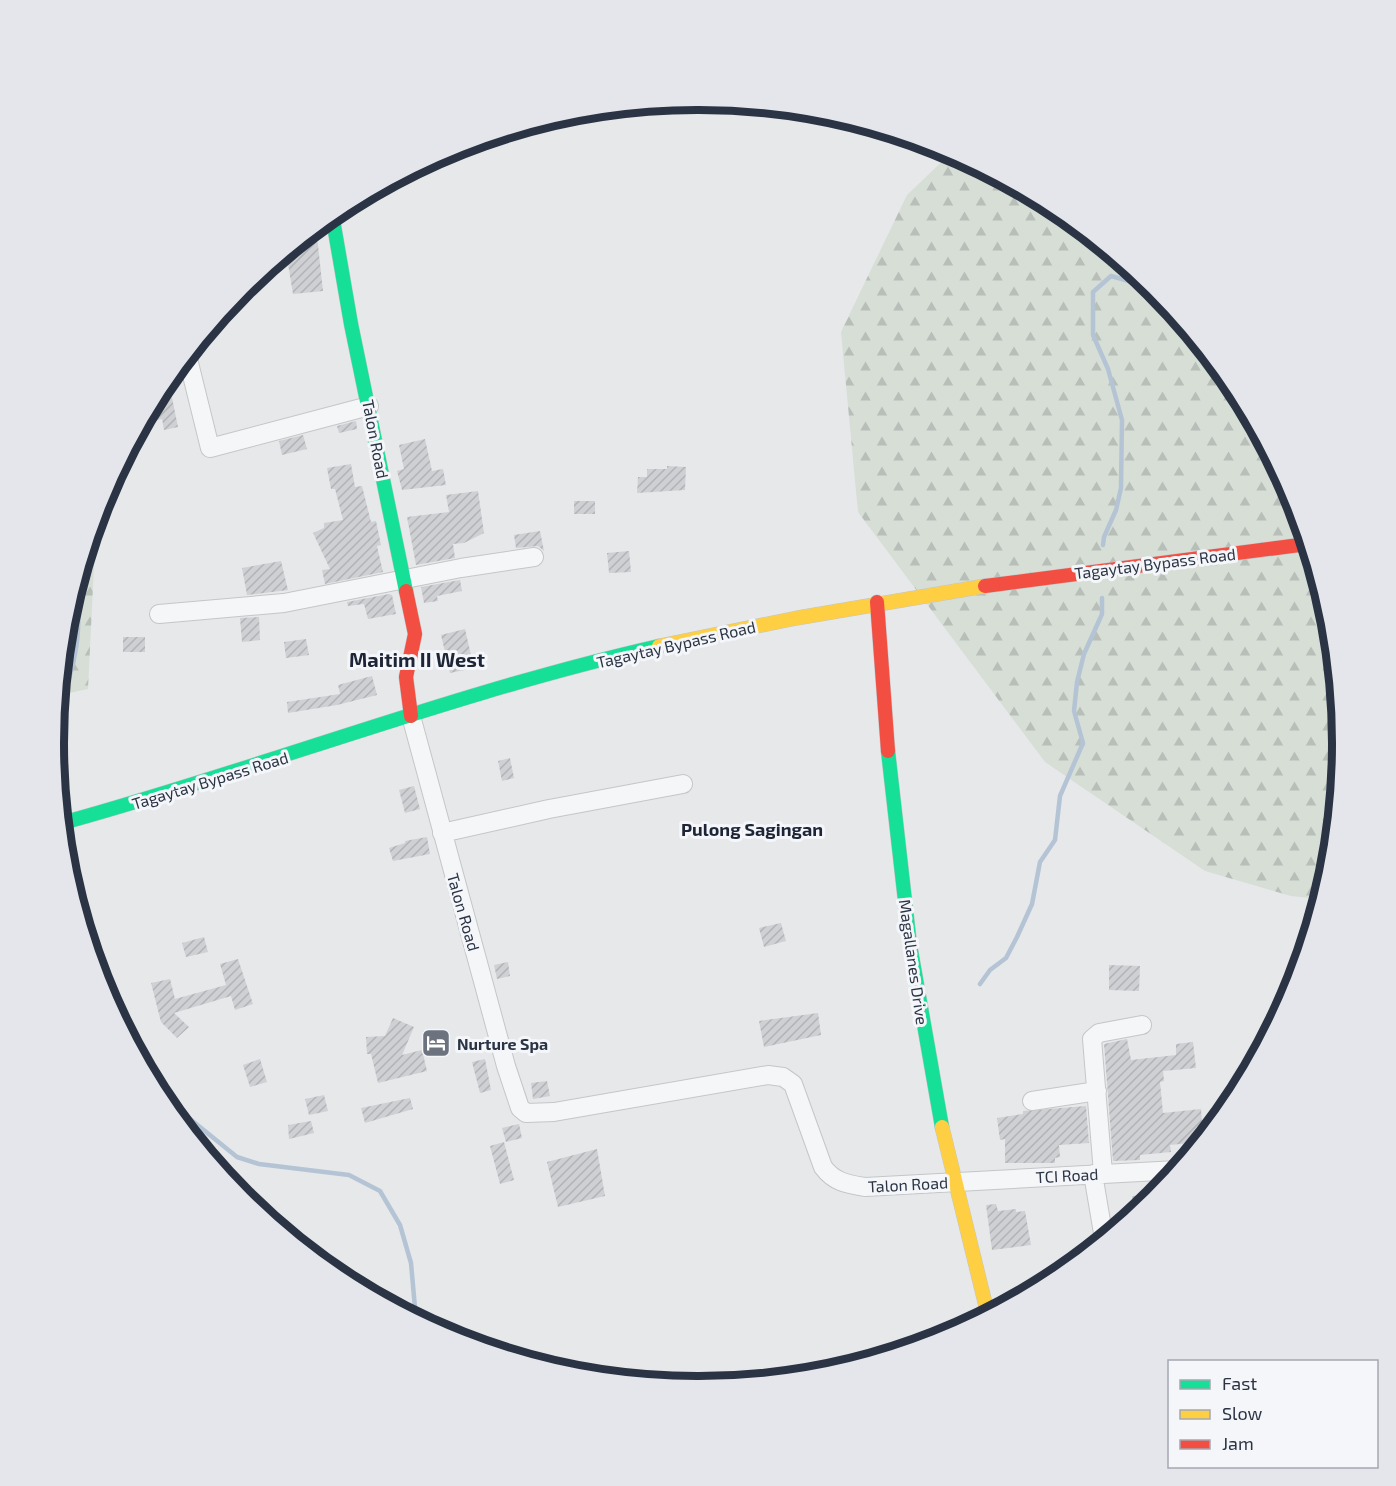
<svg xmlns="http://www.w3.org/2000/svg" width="1396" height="1486" viewBox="0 0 1396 1486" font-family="'Exo 2',sans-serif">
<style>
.forest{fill:url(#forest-firs)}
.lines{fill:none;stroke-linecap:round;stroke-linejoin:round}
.stream{stroke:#b4c4d5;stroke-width:4.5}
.building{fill:url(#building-hatch)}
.street-casing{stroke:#c4c6c8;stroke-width:20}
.fast-casing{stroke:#c4c6c8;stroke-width:15}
.slow-casing{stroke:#c4c6c8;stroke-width:15}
.jam-casing{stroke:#c4c6c8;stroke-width:15}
.street{stroke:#f5f6f7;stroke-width:18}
.fast{stroke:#16e098;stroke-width:14}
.slow{stroke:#ffcf43;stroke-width:14}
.jam{stroke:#f24e42;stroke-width:14}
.labels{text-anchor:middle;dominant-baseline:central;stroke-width:6;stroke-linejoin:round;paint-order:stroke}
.street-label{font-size:16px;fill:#2b3445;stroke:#f4f6f9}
.poi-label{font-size:16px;font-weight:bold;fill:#2b3445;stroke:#f4f6f9;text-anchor:start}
.neighbourhood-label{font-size:18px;font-weight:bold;fill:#1d2536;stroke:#f4f6f9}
.quarter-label{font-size:20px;font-weight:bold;fill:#1d2536;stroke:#f4f6f9}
.rim{fill:none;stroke:#2b3445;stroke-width:8}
</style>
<defs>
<pattern id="forest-firs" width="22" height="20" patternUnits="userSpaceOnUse" patternTransform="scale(1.5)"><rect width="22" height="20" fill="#d6ded6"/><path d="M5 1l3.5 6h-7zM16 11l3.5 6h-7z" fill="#b8bfb9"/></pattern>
<pattern id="building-hatch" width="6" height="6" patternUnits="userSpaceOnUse" patternTransform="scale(1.5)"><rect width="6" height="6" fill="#ced0d3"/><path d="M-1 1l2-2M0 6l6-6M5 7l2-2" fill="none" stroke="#b1b3b6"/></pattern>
</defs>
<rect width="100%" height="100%" fill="#e6e8ea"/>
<path class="forest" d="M 952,152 L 1056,208 L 1154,288 L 1234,386 L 1293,497 L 1330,618 L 1342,743 L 1330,869 L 1320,899 L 1291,896 L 1205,871 L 1045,762 L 858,512 L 841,332 L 907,195 Z
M 87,549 L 94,566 L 88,689 L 59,695 L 66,617 Z"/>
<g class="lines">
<path class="stream" d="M 1103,545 L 1104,537 L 1116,510 L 1121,488 L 1122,420 L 1108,369 L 1093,335 L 1093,292 L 1111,276 L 1154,288
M 57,708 C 78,666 81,627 77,581
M 84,928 L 90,946
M 980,984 L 990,970 L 1006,958 L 1017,937 L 1032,904 L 1040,862 L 1055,840 L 1060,796 L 1083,743 L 1074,711 L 1077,682 L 1084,654 L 1102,614 L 1102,598
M 158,1093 L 237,1157 L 259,1164 L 349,1175 L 380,1191 L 400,1225 L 411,1263 L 416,1319"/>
</g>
<path class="building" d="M 316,227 L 323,291 L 293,294 L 286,252 Z
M 170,388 L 178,427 L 164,430 L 162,419 L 153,421 L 150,409 L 160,390 Z
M 356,421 L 357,429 L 339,433 L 337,426 Z
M 303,435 L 307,449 L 282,455 L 279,441 Z
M 425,439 L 432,471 L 443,469 L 446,485 L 402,490 L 397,471 L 404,469 L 399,445 Z
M 351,464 L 355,487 L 362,486 L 371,522 L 376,521 L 381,545 L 377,546 L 383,572 L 325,584 L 322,570 L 330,569 L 313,533 L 324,528 L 324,523 L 343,520 L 335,489 L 331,489 L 327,468 Z
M 667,466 L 686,467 L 685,490 L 637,493 L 638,477 L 647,477 L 647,469 L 667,469 Z
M 478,491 L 484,533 L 464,543 L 453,544 L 455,558 L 416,565 L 407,517 L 449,512 L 446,495 Z
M 574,501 L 595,501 L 595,514 L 574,514 Z
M 540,531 L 544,551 L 538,546 L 516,548 L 514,535 Z
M 629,551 L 631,572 L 609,573 L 607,553 Z
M 281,561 L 288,590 L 247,595 L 242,568 Z
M 460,580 L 462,591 L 437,596 L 438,601 L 424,603 L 421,587 Z
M 389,594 L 392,595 L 396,614 L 368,619 L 364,604 L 348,606 L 347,602 Z
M 259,617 L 260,640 L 242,642 L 240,618 Z
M 465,629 L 474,668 L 450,673 L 441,635 Z
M 123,637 L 145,637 L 145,652 L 123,652 Z
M 306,639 L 309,655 L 286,658 L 284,642 Z
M 372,676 L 377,695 L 337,705 L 288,713 L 287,702 L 340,694 L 338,685 Z
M 510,758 L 514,778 L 502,781 L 498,761 Z
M 414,786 L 420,809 L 405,813 L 399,790 Z
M 427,837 L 430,854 L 393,861 L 389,848 L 405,843 L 405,841 Z
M 781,923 L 786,941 L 764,947 L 759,928 Z
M 204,937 L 208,952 L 186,957 L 182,943 Z
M 238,959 L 253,1004 L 235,1010 L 231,996 L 174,1013 L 189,1027 L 177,1038 L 161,1022 L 151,983 L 170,979 L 175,999 L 226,985 L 220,964 Z
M 508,962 L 510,976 L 497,979 L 494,965 Z
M 1109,965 L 1140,966 L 1139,991 L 1109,990 Z
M 818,1013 L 821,1035 L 764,1047 L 759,1021 Z
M 393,1018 L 414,1027 L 402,1055 L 422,1050 L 427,1071 L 378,1083 L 371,1054 L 367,1054 L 366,1037 L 385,1036 Z
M 1127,1039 L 1131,1060 L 1176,1055 L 1176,1044 L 1193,1042 L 1196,1068 L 1163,1071 L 1164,1081 L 1160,1082 L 1163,1113 L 1201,1109 L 1203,1137 L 1200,1142 L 1170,1145 L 1171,1152 L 1140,1155 L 1140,1160 L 1113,1161 L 1104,1044 Z
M 260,1059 L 267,1082 L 250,1087 L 243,1065 Z
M 485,1059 L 491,1090 L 480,1093 L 472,1062 Z
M 547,1081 L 550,1096 L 533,1099 L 531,1083 Z
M 324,1095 L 328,1111 L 309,1115 L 305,1099 Z
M 410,1098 L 413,1109 L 365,1123 L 361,1108 Z
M 1086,1106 L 1089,1143 L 1059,1145 L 1060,1157 L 1055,1158 L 1055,1163 L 1005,1163 L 1005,1139 L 1000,1140 L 997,1118 L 1023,1114 L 1023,1111 Z
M 311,1121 L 314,1133 L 289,1139 L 288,1125 Z
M 519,1124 L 522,1138 L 506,1142 L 502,1128 Z
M 504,1142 L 514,1180 L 500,1184 L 490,1146 Z
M 597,1149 L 605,1196 L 558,1207 L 547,1162 Z
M 1157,1194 L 1153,1199 L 1135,1214 L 1132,1196 Z
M 996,1204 L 998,1211 L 1016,1209 L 1016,1212 L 1025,1211 L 1031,1245 L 992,1250 L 986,1205 Z"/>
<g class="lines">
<g class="street-casing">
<path id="street" d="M 187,355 L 210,448 L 369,406
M 159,614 L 284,603 L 461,568 L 534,557
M 411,716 L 506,1066 L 520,1108 L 526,1113 L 554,1112 L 768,1075 L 783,1077 L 793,1084 L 823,1167 C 834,1182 847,1184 865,1187 L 1177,1170
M 442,833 L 549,809 L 683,784
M 1032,1101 L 1097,1091
M 1103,1173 L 1092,1039 L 1099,1033 L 1142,1025
M 1093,1174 L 1104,1239"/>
</g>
<g class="fast-casing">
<path id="fast" d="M 332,214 L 351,324 L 406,591
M 888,751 L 910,945 L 942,1127
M 62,823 C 262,768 456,692 659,646"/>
</g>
<g class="slow-casing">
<path id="slow" d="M 659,646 L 797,618 L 985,586
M 942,1127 L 988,1315"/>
</g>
<g class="jam-casing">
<path id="jam" d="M 985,586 L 1307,544
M 406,591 L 415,634 L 406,677 L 411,716
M 877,602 L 888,751"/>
</g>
<use href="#street" class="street"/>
<use href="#fast" class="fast"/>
<use href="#slow" class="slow"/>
<use href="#jam" class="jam"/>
</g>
<defs>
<g id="hotel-square" transform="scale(1.5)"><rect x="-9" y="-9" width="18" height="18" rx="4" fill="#6c737f" stroke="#f4f6f9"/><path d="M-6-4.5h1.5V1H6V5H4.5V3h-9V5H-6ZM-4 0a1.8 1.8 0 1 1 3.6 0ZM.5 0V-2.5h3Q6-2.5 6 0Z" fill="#fff"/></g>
</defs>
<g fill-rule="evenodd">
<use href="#hotel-square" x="436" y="1043"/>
</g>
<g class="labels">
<g class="street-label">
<text transform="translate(376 439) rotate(79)">Talon Road</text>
<text transform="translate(1155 563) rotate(-7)">Tagaytay Bypass Road</text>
<text transform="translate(676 644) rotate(-13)">Tagaytay Bypass Road</text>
<text transform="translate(210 780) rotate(-17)">Tagaytay Bypass Road</text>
<text transform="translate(464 912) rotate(74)">Talon Road</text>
<text transform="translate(914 962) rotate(82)">Magallanes Drive</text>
<text transform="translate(1067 1175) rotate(-3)">TCI Road</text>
<text transform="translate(908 1184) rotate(-3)">Talon Road</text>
</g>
<g class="poi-label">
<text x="457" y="1043">Nurture Spa</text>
</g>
<g class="neighbourhood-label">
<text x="752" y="829">Pulong Sagingan</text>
</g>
<g class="quarter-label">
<text x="417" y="659">Maitim II West</text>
</g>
</g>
<path d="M0 0H1396V1486H0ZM697 110H699A633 633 0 0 1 1332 743V743A633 633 0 0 1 699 1376H697A633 633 0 0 1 64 743V743A633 633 0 0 1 697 110Z" fill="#e4e6eb" fill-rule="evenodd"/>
<path class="rim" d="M697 110H699A633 633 0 0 1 1332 743V743A633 633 0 0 1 699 1376H697A633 633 0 0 1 64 743V743A633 633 0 0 1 697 110Z"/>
<rect x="1168" y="1360" width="210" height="108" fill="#f4f6f9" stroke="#a4a8b1" stroke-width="1.5"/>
<rect x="1180" y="1380" width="30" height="9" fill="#16e098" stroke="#a4a8b1" stroke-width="1.5"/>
<text x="1222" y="1390" font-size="18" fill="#2b3445">Fast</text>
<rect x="1180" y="1410" width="30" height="9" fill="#ffcf43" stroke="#a4a8b1" stroke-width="1.5"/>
<text x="1222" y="1420" font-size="18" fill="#2b3445">Slow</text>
<rect x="1180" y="1440" width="30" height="9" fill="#f24e42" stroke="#a4a8b1" stroke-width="1.5"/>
<text x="1222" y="1450" font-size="18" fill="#2b3445">Jam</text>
</svg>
